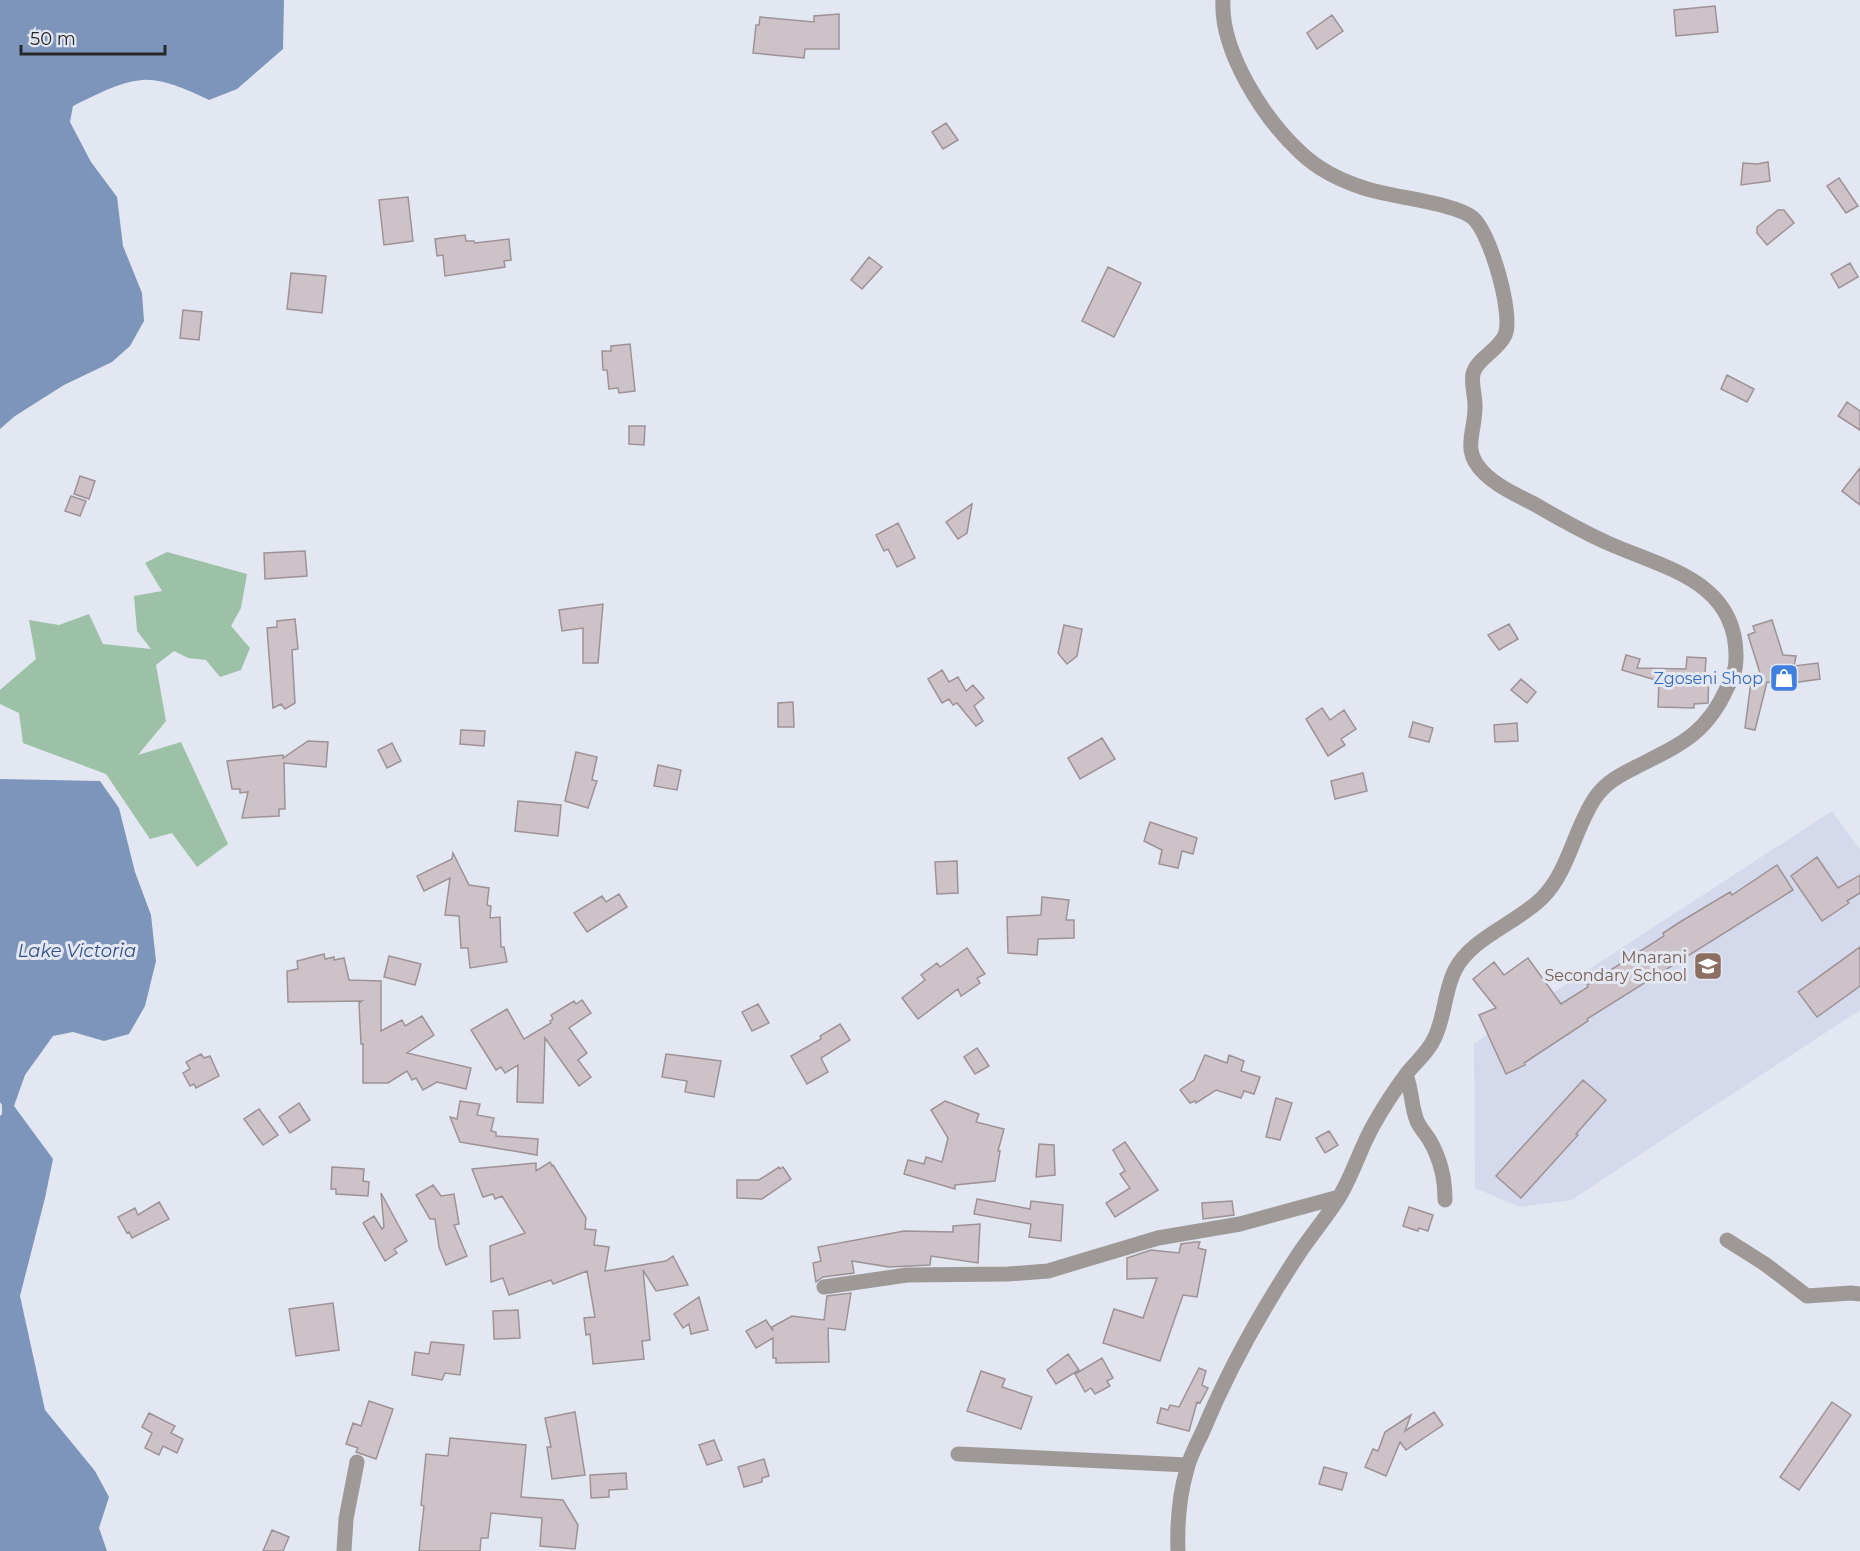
<svg xmlns="http://www.w3.org/2000/svg" width="1860" height="1551" viewBox="0 0 1860 1551" font-family="Montserrat,sans-serif">
<style>
.built{fill:#d4daeb}
.green{fill:#9cc1a6}
.water{fill:#7e95bb}
.building{fill:#cdc2c7;stroke:#9d9296;stroke-width:1.5}
.lines{fill:none;stroke-linecap:round;stroke-linejoin:round}
.minor{stroke:#9e9997;stroke-width:15}
.labels{text-anchor:middle;dominant-baseline:central;stroke-width:6;stroke-linejoin:round;paint-order:stroke}
.shop-label{font-size:16px;fill:#366cbe;stroke:#e3e7f2;text-anchor:end}
.education-label{font-size:16px;fill:#785e54;stroke:#e3e7f2;text-anchor:end}
.water-label{font-size:18px;font-style:italic;fill:#345286;stroke:#e3e7f2}
</style>
<rect width="100%" height="100%" fill="#e3e7f2"/>
<path class="built" d="M 1832,811 L 1860,850 L 1860,1010 L 1571,1200 L 1520,1207 L 1475,1188 L 1474,1044 Z"/>
<path class="green" d="M 167,552 L 247,574 L 241,608 L 231,626 L 250,648 L 241,670 L 220,677 L 206,660 L 188,658 L 174,651 L 156,665 L 166,721 L 138,755 L 181,742 L 228,844 L 197,867 L 172,833 L 150,839 L 106,774 L 23,743 L 19,713 L 0,704 L 0,690 L 36,659 L 29,620 L 59,625 L 89,614 L 103,644 L 151,649 L 137,631 L 134,596 L 162,591 L 145,563 Z"/>
<path class="water" d="M 0,0 L 284,0 L 283,49 L 237,89 L 209,100 C 190,91 163,78 142,80 C 118,82 94,96 73,106 L 70,122 L 91,162 L 117,197 L 123,246 L 142,293 L 144,321 L 130,346 L 112,362 L 64,385 L 15,416 L 0,429 Z
M 0,779 L 100,781 L 119,808 L 135,872 L 151,915 L 156,961 L 145,1006 L 129,1034 L 104,1041 L 73,1032 L 53,1036 L 25,1075 L 14,1106 L 53,1159 L 45,1198 L 20,1296 L 45,1410 L 95,1471 L 109,1497 L 99,1528 L 107,1551 L 0,1551 L 0,1116 L 2,1114 L 2,1105 L 0,1102 Z"/>
<path class="building" d="M 1715,6 L 1718,32 L 1676,36 L 1674,10 Z
M 839,14 L 839,49 L 805,49 L 804,58 L 753,53 L 756,25 L 759,25 L 760,17 L 814,22 L 814,16 Z
M 1332,15 L 1343,31 L 1317,49 L 1307,33 Z
M 946,123 L 958,140 L 943,149 L 932,132 Z
M 1768,162 L 1770,181 L 1741,185 L 1743,163 L 1757,164 Z
M 1839,178 L 1858,206 L 1846,213 L 1827,186 Z
M 408,197 L 413,241 L 384,245 L 379,200 Z
M 1778,210 L 1784,210 L 1794,223 L 1767,245 L 1757,233 L 1757,227 Z
M 465,235 L 466,241 L 474,241 L 475,243 L 509,239 L 511,260 L 504,261 L 505,267 L 445,276 L 443,255 L 437,256 L 435,239 Z
M 869,257 L 882,267 L 862,289 L 851,280 Z
M 1850,263 L 1858,277 L 1839,288 L 1831,274 Z
M 1108,267 L 1141,283 L 1114,337 L 1082,321 Z
M 291,273 L 326,276 L 322,313 L 287,309 Z
M 183,310 L 202,312 L 199,340 L 180,338 Z
M 630,344 L 635,391 L 619,393 L 618,388 L 609,389 L 607,370 L 603,370 L 602,351 L 611,351 L 611,346 Z
M 1727,375 L 1754,389 L 1747,402 L 1721,389 Z
M 1847,402 L 1860,411 L 1860,430 L 1838,416 Z
M 629,426 L 645,426 L 644,445 L 629,444 Z
M 1860,468 L 1860,505 L 1842,491 Z
M 80,476 L 95,481 L 89,499 L 74,494 Z
M 71,496 L 86,501 L 80,516 L 65,511 Z
M 972,504 L 967,533 L 958,539 L 946,522 Z
M 898,523 L 915,558 L 897,567 L 888,549 L 884,551 L 876,535 Z
M 305,551 L 307,576 L 265,579 L 264,553 Z
M 603,604 L 598,663 L 583,663 L 583,628 L 562,631 L 559,610 Z
M 295,619 L 298,649 L 292,650 L 295,703 L 285,709 L 281,704 L 273,708 L 267,628 L 277,627 L 277,621 Z
M 1772,620 L 1783,655 L 1796,656 L 1794,666 L 1818,663 L 1820,679 L 1792,683 L 1791,686 L 1767,682 L 1755,730 L 1745,728 L 1752,674 L 1761,676 L 1748,635 L 1755,632 L 1753,626 Z
M 1509,624 L 1518,639 L 1499,650 L 1488,635 Z
M 1064,625 L 1082,629 L 1077,656 L 1067,664 L 1058,653 Z
M 1626,655 L 1640,659 L 1637,668 L 1686,669 L 1687,657 L 1706,658 L 1705,674 L 1709,674 L 1708,703 L 1694,704 L 1694,708 L 1658,707 L 1659,681 L 1622,670 Z
M 942,670 L 949,682 L 958,677 L 966,691 L 973,685 L 984,698 L 974,706 L 983,721 L 976,726 L 957,703 L 953,705 L 949,699 L 942,703 L 928,679 Z
M 1521,679 L 1536,692 L 1527,703 L 1511,690 Z
M 793,702 L 794,727 L 778,727 L 778,703 Z
M 1322,708 L 1330,720 L 1344,710 L 1356,729 L 1341,739 L 1345,745 L 1328,756 L 1306,719 Z
M 1413,722 L 1433,728 L 1429,742 L 1409,737 Z
M 1517,723 L 1518,741 L 1495,742 L 1494,725 Z
M 461,730 L 485,731 L 484,746 L 460,744 Z
M 1102,738 L 1115,759 L 1080,779 L 1068,758 Z
M 308,741 L 328,742 L 326,767 L 284,763 L 285,809 L 279,809 L 279,816 L 242,818 L 248,792 L 240,793 L 240,789 L 232,789 L 227,761 L 283,755 L 283,758 Z
M 392,743 L 401,761 L 387,768 L 378,750 Z
M 576,752 L 597,757 L 592,780 L 597,781 L 588,808 L 565,801 Z
M 658,765 L 681,770 L 677,790 L 654,786 Z
M 1363,773 L 1367,791 L 1335,799 L 1331,781 Z
M 518,801 L 561,805 L 558,836 L 515,831 Z
M 1150,822 L 1197,838 L 1193,854 L 1182,851 L 1178,868 L 1159,864 L 1162,850 L 1144,841 Z
M 453,853 L 469,885 L 489,888 L 487,905 L 491,906 L 490,918 L 500,917 L 501,947 L 504,947 L 507,962 L 470,968 L 468,948 L 461,948 L 459,916 L 445,915 L 450,878 L 424,891 L 417,876 L 452,859 Z
M 1817,857 L 1838,888 L 1860,875 L 1860,893 L 1847,901 L 1849,903 L 1822,921 L 1791,876 Z
M 957,861 L 958,893 L 937,894 L 935,862 Z
M 1777,865 L 1793,890 L 1587,1019 L 1588,1021 L 1524,1063 L 1525,1065 L 1506,1074 L 1479,1015 L 1496,1008 L 1473,979 L 1494,962 L 1504,975 L 1528,958 L 1561,1004 L 1588,987 L 1587,985 L 1664,936 L 1663,933 L 1680,922 L 1730,892 L 1732,895 Z
M 619,894 L 627,907 L 587,932 L 574,913 L 602,896 L 606,902 Z
M 1042,897 L 1069,900 L 1066,920 L 1074,920 L 1074,938 L 1038,939 L 1037,955 L 1008,953 L 1007,917 L 1041,915 Z
M 1860,947 L 1860,986 L 1817,1017 L 1798,992 Z
M 967,948 L 985,974 L 977,978 L 980,983 L 961,996 L 958,989 L 918,1019 L 902,998 L 925,980 L 921,975 L 937,963 L 940,967 Z
M 324,954 L 325,959 L 334,957 L 334,960 L 344,958 L 349,980 L 381,981 L 381,1031 L 402,1020 L 405,1026 L 422,1016 L 434,1035 L 407,1053 L 471,1068 L 466,1089 L 437,1082 L 423,1090 L 416,1078 L 412,1080 L 407,1071 L 388,1083 L 363,1083 L 363,1044 L 361,1044 L 359,1003 L 362,1001 L 288,1002 L 287,971 L 298,969 L 297,961 Z
M 389,956 L 421,964 L 415,985 L 384,977 Z
M 582,1000 L 591,1013 L 569,1028 L 587,1053 L 578,1060 L 591,1077 L 579,1086 L 545,1038 L 543,1103 L 517,1102 L 518,1065 L 505,1073 L 501,1067 L 496,1070 L 471,1030 L 507,1009 L 524,1039 L 551,1023 L 550,1021 L 553,1019 L 551,1015 L 574,1001 L 576,1004 Z
M 758,1004 L 769,1023 L 752,1031 L 742,1012 Z
M 840,1024 L 850,1040 L 821,1058 L 828,1072 L 807,1084 L 791,1056 L 821,1039 L 820,1036 Z
M 977,1048 L 989,1066 L 975,1074 L 964,1057 Z
M 201,1054 L 204,1058 L 210,1056 L 219,1076 L 196,1088 L 194,1084 L 190,1086 L 183,1073 L 190,1069 L 186,1062 Z
M 666,1054 L 721,1061 L 714,1097 L 685,1092 L 687,1081 L 662,1077 Z
M 1205,1055 L 1227,1063 L 1229,1055 L 1244,1061 L 1241,1071 L 1260,1077 L 1254,1094 L 1244,1091 L 1241,1098 L 1216,1090 L 1196,1103 L 1195,1101 L 1190,1103 L 1180,1090 L 1194,1080 Z
M 1583,1080 L 1606,1100 L 1576,1134 L 1578,1135 L 1521,1198 L 1496,1176 Z
M 1276,1098 L 1292,1103 L 1280,1140 L 1266,1137 Z
M 460,1101 L 480,1104 L 477,1115 L 494,1118 L 491,1131 L 496,1132 L 496,1136 L 538,1139 L 537,1155 L 460,1142 L 450,1117 L 457,1119 Z
M 945,1101 L 979,1114 L 976,1122 L 1004,1129 L 998,1151 L 1000,1151 L 995,1181 L 955,1185 L 955,1189 L 904,1174 L 908,1160 L 924,1164 L 926,1157 L 942,1162 L 948,1138 L 931,1110 Z
M 299,1103 L 310,1120 L 290,1133 L 279,1117 Z
M 259,1109 L 278,1135 L 263,1145 L 244,1119 Z
M 1329,1131 L 1338,1145 L 1325,1153 L 1316,1138 Z
M 1125,1142 L 1158,1190 L 1115,1217 L 1106,1203 L 1130,1188 L 1120,1174 L 1125,1171 L 1113,1150 Z
M 1039,1144 L 1054,1145 L 1055,1175 L 1036,1177 Z
M 550,1162 L 552,1166 L 553,1165 L 586,1218 L 585,1229 L 596,1230 L 594,1245 L 609,1247 L 605,1271 L 666,1261 L 673,1256 L 688,1285 L 656,1291 L 643,1270 L 650,1340 L 642,1341 L 644,1359 L 593,1364 L 590,1334 L 586,1335 L 584,1318 L 595,1317 L 587,1271 L 553,1284 L 551,1280 L 509,1295 L 503,1278 L 491,1282 L 490,1246 L 525,1233 L 502,1196 L 495,1199 L 493,1194 L 483,1197 L 472,1169 L 536,1163 L 536,1171 Z
M 332,1167 L 364,1169 L 363,1181 L 369,1182 L 368,1196 L 336,1194 L 336,1189 L 331,1189 Z
M 779,1167 L 780,1169 L 783,1167 L 791,1179 L 762,1199 L 737,1198 L 737,1180 L 759,1180 Z
M 433,1185 L 441,1196 L 454,1194 L 459,1224 L 454,1225 L 467,1256 L 446,1265 L 439,1247 L 435,1219 L 430,1219 L 416,1195 Z
M 381,1193 L 407,1241 L 394,1249 L 397,1253 L 385,1261 L 363,1223 L 374,1216 L 382,1229 L 384,1227 Z
M 977,1199 L 1030,1209 L 1031,1201 L 1063,1205 L 1061,1241 L 1029,1237 L 1031,1224 L 974,1214 Z
M 1232,1201 L 1234,1215 L 1203,1219 L 1202,1203 Z
M 159,1202 L 169,1219 L 132,1238 L 129,1232 L 127,1233 L 118,1217 L 135,1208 L 138,1215 Z
M 1409,1207 L 1433,1215 L 1428,1231 L 1419,1228 L 1418,1231 L 1403,1226 Z
M 980,1224 L 978,1263 L 931,1256 L 930,1265 L 889,1267 L 852,1261 L 854,1273 L 823,1277 L 816,1282 L 813,1263 L 821,1261 L 818,1247 L 904,1231 L 953,1232 L 953,1226 Z
M 1195,1242 L 1200,1242 L 1198,1248 L 1206,1250 L 1197,1297 L 1183,1295 L 1160,1361 L 1103,1343 L 1114,1309 L 1143,1318 L 1157,1278 L 1127,1279 L 1127,1258 L 1151,1250 L 1179,1253 L 1181,1244 Z
M 851,1293 L 845,1330 L 828,1328 L 829,1362 L 776,1363 L 776,1358 L 773,1358 L 773,1338 L 756,1348 L 746,1331 L 766,1320 L 773,1331 L 772,1327 L 792,1316 L 824,1320 L 827,1296 Z
M 699,1297 L 708,1330 L 691,1334 L 689,1324 L 683,1328 L 674,1314 Z
M 333,1303 L 339,1350 L 296,1356 L 289,1309 Z
M 518,1310 L 520,1338 L 494,1339 L 493,1311 Z
M 431,1342 L 464,1345 L 460,1375 L 445,1373 L 442,1380 L 412,1375 L 415,1352 L 429,1354 Z
M 1068,1354 L 1079,1370 L 1056,1384 L 1047,1370 Z
M 1102,1358 L 1113,1378 L 1107,1381 L 1110,1386 L 1095,1394 L 1091,1388 L 1085,1392 L 1075,1374 Z
M 1199,1368 L 1206,1371 L 1202,1385 L 1208,1388 L 1200,1403 L 1197,1402 L 1189,1431 L 1157,1423 L 1161,1408 L 1168,1410 L 1170,1405 L 1179,1407 Z
M 981,1371 L 1005,1379 L 1002,1387 L 1032,1397 L 1021,1429 L 967,1411 Z
M 369,1401 L 393,1409 L 376,1459 L 356,1452 L 358,1448 L 346,1444 L 353,1423 L 361,1426 Z
M 1832,1402 L 1851,1415 L 1799,1490 L 1780,1477 Z
M 575,1412 L 585,1475 L 552,1479 L 547,1447 L 551,1447 L 545,1418 Z
M 1434,1412 L 1443,1425 L 1406,1450 L 1400,1442 L 1386,1476 L 1365,1467 L 1373,1449 L 1378,1451 L 1385,1432 L 1411,1415 L 1405,1431 Z
M 149,1413 L 175,1426 L 171,1433 L 183,1439 L 177,1453 L 163,1446 L 159,1455 L 145,1448 L 152,1433 L 142,1427 Z
M 450,1438 L 526,1445 L 521,1497 L 563,1500 L 578,1525 L 575,1549 L 540,1546 L 542,1518 L 491,1513 L 488,1538 L 481,1538 L 480,1551 L 419,1551 L 424,1506 L 421,1505 L 426,1454 L 448,1456 Z
M 714,1440 L 722,1460 L 707,1465 L 699,1445 Z
M 764,1459 L 769,1476 L 762,1478 L 762,1482 L 744,1487 L 738,1467 Z
M 1324,1467 L 1347,1473 L 1342,1490 L 1319,1484 Z
M 626,1473 L 627,1489 L 609,1490 L 609,1497 L 591,1498 L 590,1475 Z
M 272,1530 L 289,1537 L 283,1551 L 263,1551 Z"/>
<g class="lines">
<path class="minor" d="M 1406,1075 C 1412,1090 1411,1106 1417,1121 C 1420,1128 1426,1134 1430,1141 C 1441,1160 1445,1179 1445,1200
M 1727,1240 L 1765,1264 L 1807,1296 L 1851,1293 L 1860,1294
M 824,1287 L 907,1275 L 1008,1274 L 1048,1271 L 1158,1238 L 1240,1224 L 1339,1197
M 958,1454 L 1187,1465
M 344,1551 L 346,1519 L 357,1462
M 1178,1551 C 1177,1523 1179,1496 1187,1469 C 1190,1456 1197,1444 1203,1431 C 1229,1368 1264,1306 1302,1249 C 1314,1232 1327,1216 1338,1199 C 1353,1175 1360,1148 1374,1124 C 1384,1106 1396,1088 1408,1072 C 1417,1061 1428,1052 1434,1039 C 1445,1018 1444,991 1455,970 C 1471,938 1517,923 1542,898 C 1569,871 1574,829 1595,798 C 1606,782 1620,775 1636,767 C 1679,745 1706,735 1727,688 C 1732,678 1736,671 1736,659 C 1738,582 1667,569 1610,544 C 1585,533 1560,519 1536,505 C 1519,496 1498,487 1484,473 C 1460,450 1476,432 1475,405 C 1475,395 1471,384 1473,374 C 1476,359 1498,351 1505,335 C 1514,315 1490,232 1473,218 C 1457,203 1389,197 1364,188 C 1342,181 1318,169 1301,153 C 1264,119 1220,51 1223,0"/>
</g>
<defs>
<g id="shop-square" transform="scale(1.5)"><rect x="-9" y="-9" width="18" height="18" rx="4" fill="#3f7fe0" stroke="#e3e7f2"/><path d="M-5-2.5h2.3a2.7 3.5 0 0 1 5.4 0H5L5.5 6h-11ZM-1.5-2.5h3a1.5 2.3 0 0 0-3 0Z" fill="#fff"/></g>
<g id="school-square" transform="scale(1.5)"><rect x="-9" y="-9" width="18" height="18" rx="4" fill="#8d6e63" stroke="#e3e7f2"/><path d="M0-5L7-2L0 1L-7-2ZM-4 1L0 2.5L4 1V4Q0 6-4 4Z" fill="#fff"/></g>
</defs>
<g fill-rule="evenodd">
<use href="#shop-square" x="1784" y="678"/>
<use href="#school-square" x="1708" y="966"/>
</g>
<g class="labels">
<g class="shop-label">
<text x="1763" y="678">Zgoseni Shop</text>
</g>
<g class="education-label">
<text x="1687" y="957">Mnarani<tspan x="1687" dy="18">Secondary School</tspan></text>
</g>
<g class="water-label">
<text x="77" y="951">Lake Victoria</text>
</g>
</g>
<path d="M21 45v9h144v-9" fill="none" stroke="#26282b" stroke-width="3"/>
<text x="30" y="45" font-size="18" fill="#26282b" stroke="#e3e7f2" stroke-width="4.5" paint-order="stroke">50 m</text>
</svg>
